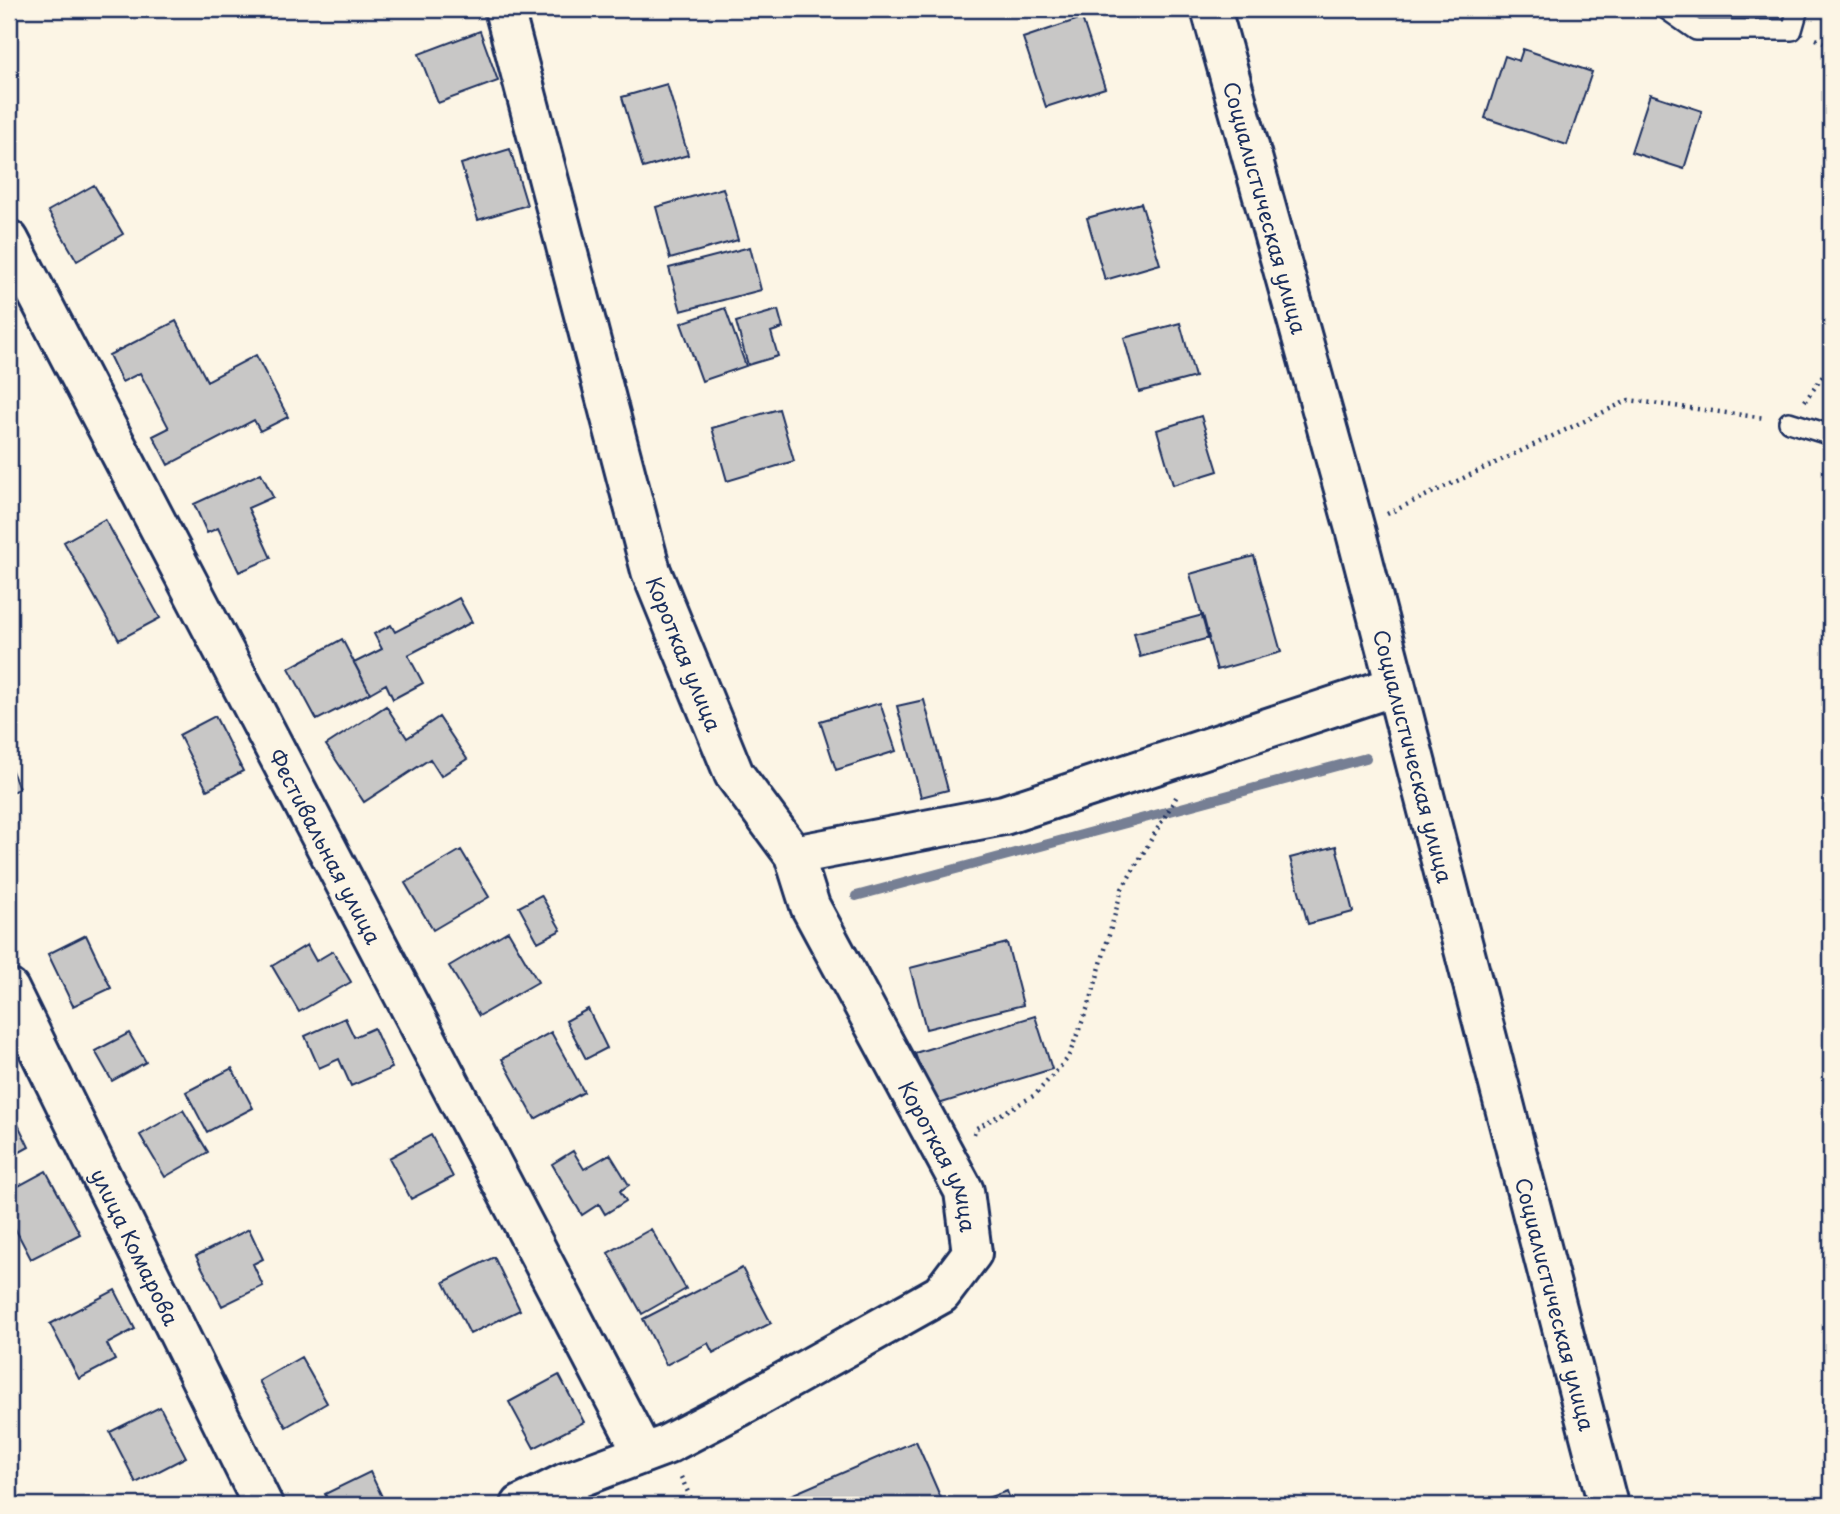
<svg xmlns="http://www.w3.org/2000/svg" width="1840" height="1514" viewBox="0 0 1840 1514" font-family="'Playpen Sans',sans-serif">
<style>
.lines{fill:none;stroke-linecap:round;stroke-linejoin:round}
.stream{stroke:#767f94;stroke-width:10}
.building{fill:#c8c7c6;stroke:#1b2f5e;stroke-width:2}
.service-casing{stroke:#1b2f5e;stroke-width:24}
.minor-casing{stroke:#1b2f5e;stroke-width:44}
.tertiary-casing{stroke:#1b2f5e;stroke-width:44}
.path{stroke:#1b2f5e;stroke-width:4.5;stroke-dasharray:2 5;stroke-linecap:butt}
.service{stroke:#fcf5e5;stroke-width:19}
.minor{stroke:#fcf5e5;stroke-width:38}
.tertiary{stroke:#fcf5e5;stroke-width:38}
.labels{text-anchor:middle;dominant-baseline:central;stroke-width:7;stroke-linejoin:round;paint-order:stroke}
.street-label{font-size:21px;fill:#1b2f5e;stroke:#fcf5e5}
</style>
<rect width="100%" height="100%" fill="#fcf5e5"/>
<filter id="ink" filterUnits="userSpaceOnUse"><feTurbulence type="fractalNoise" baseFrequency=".0143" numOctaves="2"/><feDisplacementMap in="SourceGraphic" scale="14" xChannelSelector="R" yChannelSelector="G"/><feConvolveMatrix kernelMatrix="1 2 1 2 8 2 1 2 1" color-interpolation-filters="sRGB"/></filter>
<g filter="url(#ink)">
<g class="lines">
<path class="stream" d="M 856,896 L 1366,758"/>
</g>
<path class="building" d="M 1082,18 L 1105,88 L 1046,107 L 1023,38 Z
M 480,31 L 498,81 L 438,103 L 419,54 Z
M 1523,49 L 1592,72 L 1567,145 L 1485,118 L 1505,56 L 1519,61 Z
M 667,84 L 688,155 L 643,168 L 622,97 Z
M 1650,94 L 1702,111 L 1684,169 L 1631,152 Z
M 510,149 L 527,205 L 478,220 L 461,164 Z
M 94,185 L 123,234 L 77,261 L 48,211 Z
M 723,188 L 738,240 L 670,259 L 656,207 Z
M 1141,203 L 1160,264 L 1105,280 L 1087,218 Z
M 750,247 L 761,290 L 681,311 L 669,268 Z
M 725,308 L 746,366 L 702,381 L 681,323 Z
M 778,310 L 783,328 L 771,332 L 778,356 L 748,365 L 736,322 Z
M 176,321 L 207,381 L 256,355 L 288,417 L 260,431 L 254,420 L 168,465 L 153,436 L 169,428 L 140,373 L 122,382 L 109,355 Z
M 1180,323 L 1195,377 L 1139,392 L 1124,338 Z
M 779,409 L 794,461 L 727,481 L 712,428 Z
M 1201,416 L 1218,471 L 1173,485 L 1157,430 Z
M 261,473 L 273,497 L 248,508 L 271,558 L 239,572 L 218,528 L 207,533 L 194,504 Z
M 105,519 L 160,618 L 119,640 L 64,542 Z
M 1254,556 L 1281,652 L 1217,670 L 1190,574 Z
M 459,598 L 472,622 L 408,655 L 423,683 L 393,699 L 386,684 L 370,693 L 354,663 L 382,649 L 374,634 L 391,625 L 395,632 Z
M 1203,615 L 1209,638 L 1140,657 L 1134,633 Z
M 342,639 L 370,693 L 317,720 L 289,668 Z
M 924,700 L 948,790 L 921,797 L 897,706 Z
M 880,703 L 896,751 L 836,770 L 820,721 Z
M 386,706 L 407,738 L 439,717 L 467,759 L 441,776 L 430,759 L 364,802 L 326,745 Z
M 215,716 L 243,771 L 207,790 L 179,735 Z
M 9,763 L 19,789 L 9,793 Z
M 1336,846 L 1353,912 L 1308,924 L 1290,858 Z
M 461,850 L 489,897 L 433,930 L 405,883 Z
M 541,895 L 561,930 L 538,942 L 519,907 Z
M 508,931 L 538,982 L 479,1016 L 449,966 Z
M 86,935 L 111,988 L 73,1006 L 48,954 Z
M 1007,943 L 1023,1005 L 926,1029 L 910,968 Z
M 307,945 L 316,961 L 333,951 L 351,982 L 299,1012 L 272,966 Z
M 588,1009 L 607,1048 L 586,1059 L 566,1021 Z
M 1035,1016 L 1052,1069 L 932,1106 L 915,1053 Z
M 345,1018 L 354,1037 L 374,1028 L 392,1068 L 351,1086 L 339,1059 L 319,1068 L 305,1036 Z
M 551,1032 L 584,1092 L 535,1119 L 502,1059 Z
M 129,1033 L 146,1062 L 112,1081 L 95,1051 Z
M 232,1068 L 253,1108 L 207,1132 L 186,1092 Z
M 9,1106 L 29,1147 L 9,1158 Z
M 183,1110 L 208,1152 L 165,1177 L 140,1135 Z
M 431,1135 L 453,1177 L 411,1199 L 389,1158 Z
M 573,1151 L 584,1169 L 610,1154 L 629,1185 L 620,1191 L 626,1201 L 605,1214 L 599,1204 L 582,1215 L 552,1164 Z
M 46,1171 L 80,1234 L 31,1259 L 9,1217 L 9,1191 Z
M 249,1229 L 263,1259 L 253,1264 L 263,1286 L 222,1306 L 196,1256 Z
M 651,1229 L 686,1289 L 642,1314 L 608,1253 Z
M 494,1257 L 520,1310 L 470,1334 L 444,1282 Z
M 742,1268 L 771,1323 L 713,1353 L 708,1343 L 666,1365 L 643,1319 Z
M 115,1290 L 135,1329 L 107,1344 L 115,1360 L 79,1379 L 50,1324 Z
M 301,1357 L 327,1403 L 286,1427 L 259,1381 Z
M 559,1375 L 584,1422 L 534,1448 L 509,1402 Z
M 160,1407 L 186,1457 L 136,1483 L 110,1432 Z
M 916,1441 L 944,1505 L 768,1505 Z
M 370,1472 L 386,1505 L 330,1505 L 325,1494 Z
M 1007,1491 L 1012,1505 L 967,1505 Z"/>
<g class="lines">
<g class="service-casing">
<path id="service" d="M 1666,9 L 1696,30 L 1792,30 L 1798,9
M 1789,422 L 1831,435
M 567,1482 L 582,1505"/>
</g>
<g class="minor-casing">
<g id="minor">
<path id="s1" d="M 504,9 L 651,571 L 734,774 L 794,855 L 810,906 L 964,1191 L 972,1253 L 941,1294 L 739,1407 L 666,1445 L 567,1482 L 521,1505"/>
<path id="s2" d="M 9,240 L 643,1453"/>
<path d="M 794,855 L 1004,815 L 1395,686"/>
<path id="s3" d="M 9,989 L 263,1505"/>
</g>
</g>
<g class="tertiary-casing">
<g id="tertiary">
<path id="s4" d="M 1211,9 L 1355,529 L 1608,1505"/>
</g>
</g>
<path class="path" d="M 1816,39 L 1831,45
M 1805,401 L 1831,365
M 1387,514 L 1629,400 L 1765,418
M 974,1134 L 975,1129 L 1035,1095 L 1068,1058 L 1091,999 L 1122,889 L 1178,794
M 681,1477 L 694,1505"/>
<use href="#service" class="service"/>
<use href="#minor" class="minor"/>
<use href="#tertiary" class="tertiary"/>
</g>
</g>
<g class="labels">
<g class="street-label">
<text stroke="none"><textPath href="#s4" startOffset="206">Социалистическая улица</textPath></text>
<text stroke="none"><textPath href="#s1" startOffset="670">Короткая улица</textPath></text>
<text stroke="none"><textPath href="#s4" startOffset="774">Социалистическая улица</textPath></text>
<text stroke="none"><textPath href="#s2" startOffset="684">Фестивальная улица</textPath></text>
<text stroke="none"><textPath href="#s1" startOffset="1237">Короткая улица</textPath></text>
<text stroke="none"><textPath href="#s3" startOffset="287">улица Комарова</textPath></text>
<text stroke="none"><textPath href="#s4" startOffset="1340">Социалистическая улица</textPath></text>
</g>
</g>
<rect width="1840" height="1514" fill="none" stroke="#fcf5e5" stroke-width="35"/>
<rect x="18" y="18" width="1805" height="1479" fill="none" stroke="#1b2f5e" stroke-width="2.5" filter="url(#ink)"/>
</svg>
